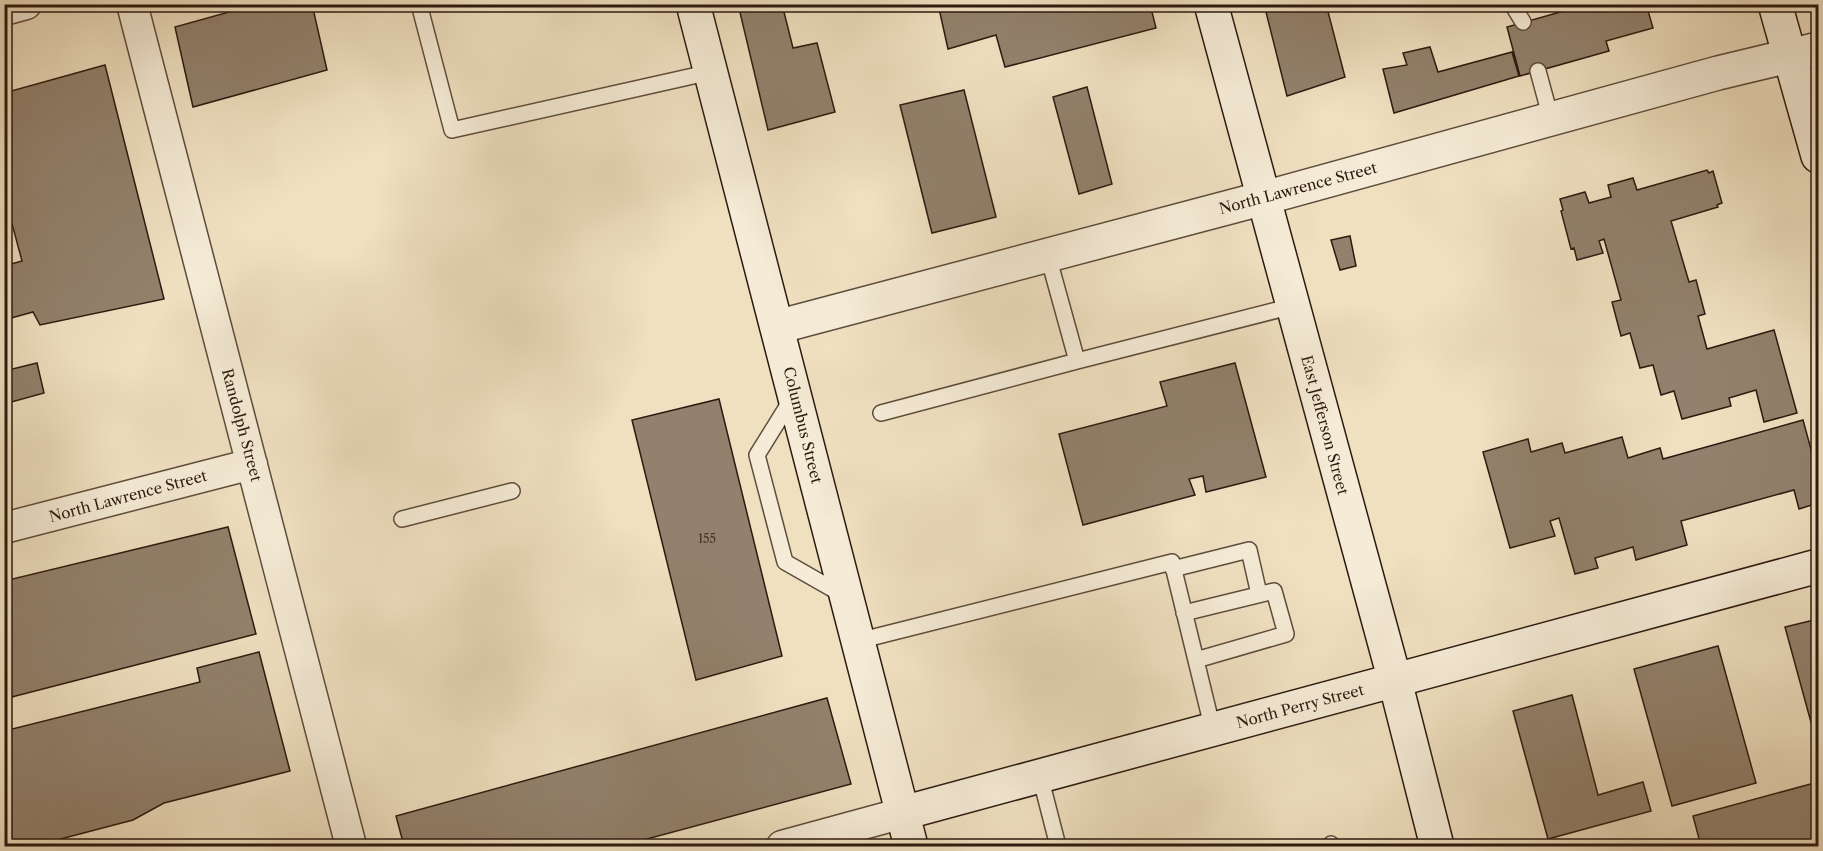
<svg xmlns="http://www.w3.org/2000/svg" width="1823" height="851" viewBox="0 0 1823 851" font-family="'Libre Caslon Text',serif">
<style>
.building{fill:#92816c;stroke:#2d1a10;stroke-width:1.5}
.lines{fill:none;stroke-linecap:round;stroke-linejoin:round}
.service-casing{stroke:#5e4c3c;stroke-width:18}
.minor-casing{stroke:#5e4c3c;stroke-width:33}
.tertiary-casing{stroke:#5e4c3c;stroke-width:36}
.secondary-casing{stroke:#2d1a10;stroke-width:36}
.service{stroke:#f5ebd6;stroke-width:15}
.minor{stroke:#f5ebd6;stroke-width:30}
.tertiary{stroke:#f5ebd6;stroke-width:33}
.secondary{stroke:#f5ebd6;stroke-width:33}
.labels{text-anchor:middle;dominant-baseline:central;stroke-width:4.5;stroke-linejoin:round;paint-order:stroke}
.number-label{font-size:12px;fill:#463427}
.street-label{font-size:15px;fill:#2d1a10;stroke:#f5ebd6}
</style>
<rect width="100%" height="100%" fill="#efe0c0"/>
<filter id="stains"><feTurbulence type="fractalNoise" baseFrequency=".00333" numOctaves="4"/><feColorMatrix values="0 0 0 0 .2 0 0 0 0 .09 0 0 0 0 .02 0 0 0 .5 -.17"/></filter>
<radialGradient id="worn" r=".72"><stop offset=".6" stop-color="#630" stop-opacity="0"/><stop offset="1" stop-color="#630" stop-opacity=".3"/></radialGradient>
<path class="building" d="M 258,4 L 312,4 L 327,70 L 193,107 L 175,27 Z
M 738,4 L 782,4 L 793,48 L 817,43 L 835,112 L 768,130 Z
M 938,4 L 1150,4 L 1156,28 L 1005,67 L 996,35 L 948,49 Z
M 1280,4 L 1326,4 L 1345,77 L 1287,96 L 1265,8 Z
M 1569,4 L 1646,4 L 1653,28 L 1606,41 L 1609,51 L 1520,76 L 1507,27 L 1571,9 Z
M 1430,47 L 1438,72 L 1512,52 L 1519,76 L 1394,113 L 1383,69 L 1407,65 L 1403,53 Z
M 105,65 L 164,299 L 40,325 L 33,312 L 4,320 L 4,266 L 22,261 L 4,194 L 4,93 Z
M 1087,87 L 1112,184 L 1079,194 L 1053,97 Z
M 964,90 L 996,217 L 932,233 L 900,105 Z
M 1707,170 L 1709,173 L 1713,171 L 1722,203 L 1717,205 L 1718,207 L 1671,221 L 1689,282 L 1696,280 L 1705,314 L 1698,316 L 1707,349 L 1774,330 L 1797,413 L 1764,422 L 1756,390 L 1729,398 L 1731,406 L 1682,419 L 1674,391 L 1661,395 L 1653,365 L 1640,368 L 1630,333 L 1621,336 L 1612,302 L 1621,300 L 1604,239 L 1599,241 L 1603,253 L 1577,260 L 1574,248 L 1571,249 L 1561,211 L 1563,210 L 1560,199 L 1585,192 L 1589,203 L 1611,197 L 1608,185 L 1633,178 L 1637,190 Z
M 1350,236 L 1356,266 L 1340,270 L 1331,240 Z
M 37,363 L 44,393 L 4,404 L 4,371 Z
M 1235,363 L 1266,477 L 1206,492 L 1203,476 L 1189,479 L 1195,495 L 1083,525 L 1059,434 L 1167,406 L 1160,382 Z
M 719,399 L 782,656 L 696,680 L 632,420 Z
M 1803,420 L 1818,475 L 1818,503 L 1799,509 L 1794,490 L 1681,521 L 1687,545 L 1636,560 L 1633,547 L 1595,558 L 1598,568 L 1575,574 L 1559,518 L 1550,521 L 1555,536 L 1510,548 L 1483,452 L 1528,439 L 1531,452 L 1562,443 L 1565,453 L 1622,437 L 1628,458 L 1660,448 L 1663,459 Z
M 228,527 L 256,634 L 4,699 L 4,581 Z
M 1818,619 L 1818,748 L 1785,627 Z
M 1718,646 L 1756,783 L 1672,806 L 1634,669 Z
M 259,652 L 290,771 L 164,803 L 133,820 L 34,846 L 4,846 L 4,731 L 200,682 L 197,668 Z
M 1572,695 L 1598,795 L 1643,782 L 1651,811 L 1548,839 L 1513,711 Z
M 827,698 L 851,784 L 621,846 L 404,846 L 396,816 Z
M 1818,782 L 1818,846 L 1701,846 L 1693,816 Z"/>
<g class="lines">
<g class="service-casing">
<path id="service" d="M 419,4 L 452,130 L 711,72
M 1512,4 L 1523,22
M 1538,71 L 1551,119
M 1048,256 L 1077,361 L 1293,306
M 793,397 L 757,455 L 785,562 L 843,595
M 881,413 L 1077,361
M 402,519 L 512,491
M 1173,569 L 1249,550 L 1259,594
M 1184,613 L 1274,591 L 1286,634 L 1196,660
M 858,641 L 1172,562 L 1213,730
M 1040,776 L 1058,846
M 1331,844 L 1331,846"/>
</g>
<g class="minor-casing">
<path id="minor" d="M 132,4 L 351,846
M 4,10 L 26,4
M 4,528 L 252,464
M 782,846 L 903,813"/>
</g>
<g class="tertiary-casing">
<path id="tertiary" d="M 777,327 L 1264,198 L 1718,73 L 1818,49"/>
</g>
<g class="secondary-casing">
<path id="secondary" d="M 693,4 L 911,846
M 1211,4 L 1395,681 L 1437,846
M 1775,4 L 1818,156
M 903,813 L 1818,566"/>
</g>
<use href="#service" class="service"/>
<use href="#minor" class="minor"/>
<use href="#tertiary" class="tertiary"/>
<use href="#secondary" class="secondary"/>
</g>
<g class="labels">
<g class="number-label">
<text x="707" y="538">155</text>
</g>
<g class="street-label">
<text transform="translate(1298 188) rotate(-15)">North Lawrence Street</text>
<text transform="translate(242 425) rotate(75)">Randolph Street</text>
<text transform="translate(803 425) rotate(76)">Columbus Street</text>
<text transform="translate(1325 425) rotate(75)">East Jefferson Street</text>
<text transform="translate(128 496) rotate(-15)">North Lawrence Street</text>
<text transform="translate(1300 706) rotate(-15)">North Perry Street</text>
</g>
</g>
<rect width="1823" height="851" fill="none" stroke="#efe0c0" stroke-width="24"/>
<rect x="6" y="6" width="1811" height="839" fill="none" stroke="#2d1a10" stroke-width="3"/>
<rect x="12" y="12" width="1799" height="827" fill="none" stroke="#2d1a10" stroke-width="1.5"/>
<rect width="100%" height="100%" filter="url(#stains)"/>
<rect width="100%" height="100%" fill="url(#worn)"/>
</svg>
